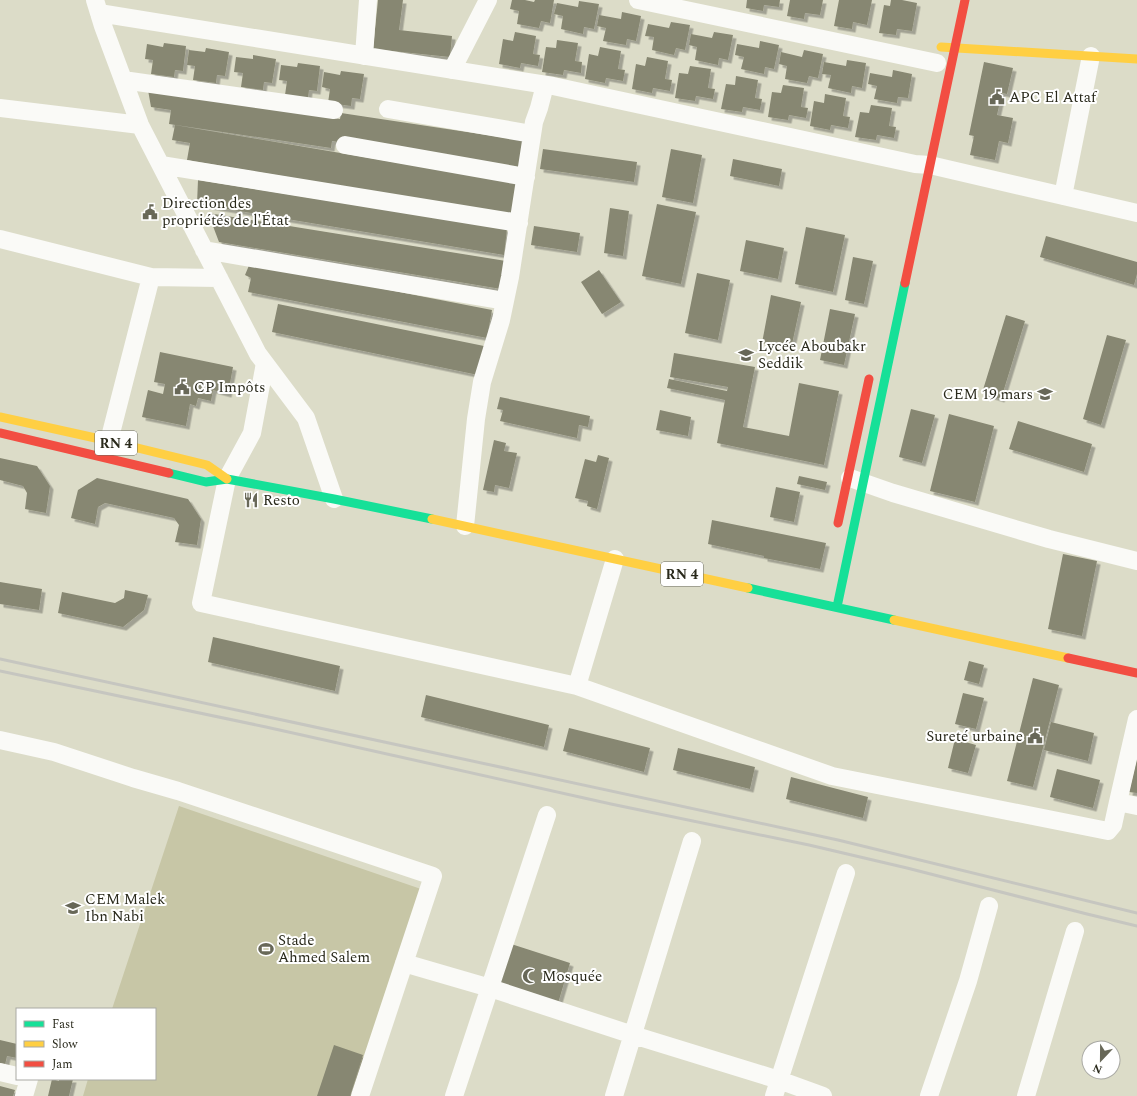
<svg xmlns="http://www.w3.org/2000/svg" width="1137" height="1096" viewBox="0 0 1137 1096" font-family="Spectral,serif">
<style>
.green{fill:#c7c6a6}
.building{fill:#878772;filter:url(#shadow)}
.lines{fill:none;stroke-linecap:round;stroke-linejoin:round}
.street{stroke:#fafaf7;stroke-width:18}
.fast{stroke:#16e098;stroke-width:9}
.slow{stroke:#ffcf43;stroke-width:9}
.jam{stroke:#f24e42;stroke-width:9}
.rail{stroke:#c6c6c0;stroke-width:3}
.labels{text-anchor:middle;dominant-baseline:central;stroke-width:4;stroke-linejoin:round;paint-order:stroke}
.shield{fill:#fff;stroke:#69695f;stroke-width:1}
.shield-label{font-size:14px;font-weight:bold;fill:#29291b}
.poi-label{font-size:15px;fill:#29291b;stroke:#fff;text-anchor:start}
</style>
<defs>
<filter id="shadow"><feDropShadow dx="3.5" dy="3.5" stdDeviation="0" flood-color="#0004"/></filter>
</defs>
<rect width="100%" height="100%" fill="#dcdcc8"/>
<path class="green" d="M 179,806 L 421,889 L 353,1096 L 83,1096 L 88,1079 L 155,1079 L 155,1009 L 112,1009 Z"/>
<path class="building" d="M 378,0 L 403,0 L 399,30 L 452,36 L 450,57 L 373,49 Z
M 512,0 L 525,0 L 534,2 L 535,0 L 554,0 L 550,23 L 541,21 L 539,28 L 517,24 L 519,11 L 510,9 Z
M 747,0 L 780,0 L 779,7 L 764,5 L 763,11 L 746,8 Z
M 790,0 L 823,0 L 820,15 L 805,13 L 804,19 L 787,16 Z
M 839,0 L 872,0 L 867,25 L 853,22 L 852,29 L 834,26 Z
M 891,0 L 902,0 L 917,3 L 912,31 L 897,29 L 896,35 L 879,33 L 884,5 L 890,6 Z
M 579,1 L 599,4 L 594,29 L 584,27 L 583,34 L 561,29 L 563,16 L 554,14 L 557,3 L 578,7 Z
M 622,12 L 641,16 L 636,41 L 627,39 L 626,45 L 603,41 L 606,28 L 597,26 L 599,15 L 621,19 Z
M 671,22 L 690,25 L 685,50 L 676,48 L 674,55 L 652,50 L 654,37 L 645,36 L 648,24 L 669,28 Z
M 515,32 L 536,36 L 533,54 L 540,55 L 538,66 L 521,63 L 520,68 L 499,64 L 503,39 L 513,41 Z
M 714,32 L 733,35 L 728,60 L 719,58 L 718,65 L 695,60 L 697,47 L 689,45 L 691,34 L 712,38 Z
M 557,40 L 578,43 L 575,61 L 582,62 L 581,73 L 564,70 L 563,75 L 542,72 L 546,47 L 556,48 Z
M 760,41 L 779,45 L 774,69 L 765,67 L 764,74 L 741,69 L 744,57 L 735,55 L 737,44 L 759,48 Z
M 164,43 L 186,46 L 183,71 L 175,70 L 174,77 L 151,74 L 153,60 L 145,59 L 147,44 L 163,47 Z
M 600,47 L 621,51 L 618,69 L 625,70 L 623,81 L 606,78 L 605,83 L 585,79 L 589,54 L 598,56 Z
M 206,48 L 229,52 L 225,76 L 217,75 L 216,83 L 193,80 L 195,66 L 187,65 L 189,50 L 205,52 Z
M 804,50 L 823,54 L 818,78 L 809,76 L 807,83 L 785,79 L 787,66 L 779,64 L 781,52 L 802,57 Z
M 253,55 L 276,59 L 272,83 L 264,82 L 263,90 L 241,87 L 243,73 L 234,72 L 236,57 L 253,59 Z
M 647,57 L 668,61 L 665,79 L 672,80 L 670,91 L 653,88 L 652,93 L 632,89 L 636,64 L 645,66 Z
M 847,60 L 866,63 L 862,88 L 852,86 L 851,93 L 828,88 L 831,75 L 822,74 L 824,62 L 846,66 Z
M 984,62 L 1013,68 L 1007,94 L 1002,93 L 997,115 L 1013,118 L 1008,143 L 999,141 L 995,160 L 970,155 L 974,136 L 969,135 Z
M 298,63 L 320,66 L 317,91 L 309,90 L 308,98 L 285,95 L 287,81 L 279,80 L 281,65 L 297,67 Z
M 690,66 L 711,69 L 708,88 L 715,89 L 713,99 L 696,96 L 695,101 L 675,98 L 679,73 L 688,74 Z
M 893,70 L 912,74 L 908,98 L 898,97 L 897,103 L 874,99 L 877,86 L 868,84 L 870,73 L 892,77 Z
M 341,71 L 364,74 L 360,99 L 352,98 L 351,106 L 328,103 L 330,89 L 322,87 L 324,72 L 340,75 Z
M 736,76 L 758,80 L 755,98 L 762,99 L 760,110 L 743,107 L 742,112 L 721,109 L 726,84 L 735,85 Z
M 783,85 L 804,88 L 801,107 L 808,108 L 806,118 L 789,115 L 788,120 L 768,117 L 772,92 L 781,93 Z
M 148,90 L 340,119 L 341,113 L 526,141 L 521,170 L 332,141 L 331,148 L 169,124 L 171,110 L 151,107 Z
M 825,94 L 846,98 L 843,116 L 850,117 L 848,128 L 831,125 L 830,130 L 810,126 L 814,101 L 824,103 Z
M 871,105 L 892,108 L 889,126 L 896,127 L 894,138 L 877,135 L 876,140 L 855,137 L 860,112 L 869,113 Z
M 175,125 L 517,183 L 511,215 L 187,160 L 190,143 L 172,140 Z
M 543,149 L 637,162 L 634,182 L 540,169 Z
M 671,149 L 702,155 L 693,203 L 662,197 Z
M 733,159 L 782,169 L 779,186 L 730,176 Z
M 198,180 L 507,229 L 504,255 L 197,204 Z
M 657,204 L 696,212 L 681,284 L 642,276 Z
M 610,208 L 629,211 L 623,256 L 604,253 Z
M 208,213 L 506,261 L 501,289 L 219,242 Z
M 534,226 L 580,233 L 577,252 L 531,245 Z
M 806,227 L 845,235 L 833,292 L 795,284 Z
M 1046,236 L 1137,262 L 1137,274 L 1134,285 L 1040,257 Z
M 746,240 L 784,248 L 778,279 L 740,271 Z
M 853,257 L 873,261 L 864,304 L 845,300 Z
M 250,263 L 492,310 L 487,338 L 248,292 L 251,278 L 245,275 Z
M 599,270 L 621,302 L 602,314 L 581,282 Z
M 697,273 L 730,280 L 718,340 L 685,333 Z
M 771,295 L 801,302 L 791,349 L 762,343 Z
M 278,304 L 484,346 L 478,375 L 272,332 Z
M 830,309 L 855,314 L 844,365 L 820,360 Z
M 1006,315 L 1025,321 L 1001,399 L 982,393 Z
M 1107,335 L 1126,340 L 1101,425 L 1083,419 Z
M 160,352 L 233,367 L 228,394 L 213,390 L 211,401 L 198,398 L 196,406 L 190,404 L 186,426 L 142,417 L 148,390 L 163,394 L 165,384 L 154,382 Z
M 674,353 L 755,367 L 743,427 L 789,436 L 799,383 L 839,391 L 824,465 L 717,443 L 725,400 L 667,388 L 669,379 L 727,391 L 728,387 L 670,377 Z
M 500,397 L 590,416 L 588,427 L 579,425 L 577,438 L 500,421 L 503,410 L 497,409 Z
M 911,409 L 935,415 L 922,463 L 899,457 Z
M 660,410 L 691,417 L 688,436 L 656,430 Z
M 949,414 L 994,426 L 975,502 L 930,491 Z
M 1018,421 L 1092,444 L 1084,472 L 1009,449 Z
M 494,440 L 506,443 L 504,451 L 517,453 L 509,488 L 495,485 L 494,492 L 483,490 Z
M 598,455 L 609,458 L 597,509 L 587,506 L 588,501 L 575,498 L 585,459 L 596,462 Z
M 0,458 L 37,466 L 50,486 L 46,513 L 25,509 L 27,493 L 23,486 L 0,480 Z
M 799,476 L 827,482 L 825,490 L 797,484 Z
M 97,478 L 188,499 L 201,519 L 197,545 L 175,542 L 179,525 L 174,518 L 105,503 L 98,507 L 95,524 L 71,518 L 78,490 Z
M 776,487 L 800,492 L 794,522 L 770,517 Z
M 712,520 L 826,543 L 820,569 L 764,558 L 764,556 L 708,544 Z
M 1063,554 L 1097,561 L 1082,636 L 1048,629 Z
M 0,582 L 42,589 L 39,610 L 0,604 Z
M 125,590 L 148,595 L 144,610 L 123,627 L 58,613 L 62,592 L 115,603 L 124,598 Z
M 213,637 L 340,666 L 335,691 L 208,662 Z
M 969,661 L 984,665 L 979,684 L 964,680 Z
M 1033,678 L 1059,685 L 1033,787 L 1007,781 Z
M 963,693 L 984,698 L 976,729 L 955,724 Z
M 426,695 L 549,725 L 544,747 L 421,717 Z
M 1051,722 L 1094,733 L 1088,761 L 1044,750 Z
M 569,728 L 650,748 L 644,772 L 563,751 Z
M 955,739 L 976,745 L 968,773 L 948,768 Z
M 678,748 L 755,767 L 750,789 L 673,770 Z
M 1137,758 L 1137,793 L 1129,792 Z
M 1057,769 L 1100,780 L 1093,808 L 1050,797 Z
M 791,777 L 868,797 L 863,818 L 786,799 Z
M 505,942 L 570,963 L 556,1010 L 490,988 Z
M 0,1040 L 17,1044 L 17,1058 L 7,1056 L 5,1065 L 0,1063 Z
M 334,1045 L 363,1055 L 350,1096 L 317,1096 Z
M 52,1079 L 59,1081 L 59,1079 L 73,1079 L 69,1096 L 48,1096 Z
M 0,1086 L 15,1090 L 13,1096 L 0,1096 Z"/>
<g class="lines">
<path class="street" d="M 95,0 L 103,26 L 140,125 L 258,354 L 306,418 L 334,499
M 638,0 L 937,63
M 99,13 L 553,86 L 915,164 L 930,165 L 1137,213
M 364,56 L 368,0
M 452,70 L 488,0
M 123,80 L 334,110
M 0,108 L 140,125
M 388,109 L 532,134
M 345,145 L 526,177
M 161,165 L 519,223
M 1063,196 L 1091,56
M 0,239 L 151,277 L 219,278
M 204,250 L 505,301
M 265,363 L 252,433 L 227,479 L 201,603 L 577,686 L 832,776 L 1108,831 L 1113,825 L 1118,802 L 1137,806
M 109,441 L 151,277
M 850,478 L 893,493 L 1049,539 L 1137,561
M 465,526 L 476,419 L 482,382 L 501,320 L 510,277 L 534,122 L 539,108 L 545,85
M 577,686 L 615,559
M 0,740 L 54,752 L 133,778 L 178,791 L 433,876 L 360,1096
M 1118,802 L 1137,719
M 404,963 L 490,988 L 633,1035 L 779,1080 L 823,1096
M 0,1072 L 17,1076
M 24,1096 L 29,1079
M 454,1096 L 547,815
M 614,1096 L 692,841
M 774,1096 L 846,873
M 929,1096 L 968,981 L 989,906
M 1026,1096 L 1075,931"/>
<path class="fast" d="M 169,473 L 206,482 L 227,479 L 334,499 L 432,519
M 748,588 L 894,620
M 837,607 L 905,283"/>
<path class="slow" d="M 941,47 L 1137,59
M 0,417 L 109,441 L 207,465 L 227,479
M 432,519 L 748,588
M 894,620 L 1068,658"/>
<path class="jam" d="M 905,283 L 965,0
M 0,433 L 169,473
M 838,523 L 869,379
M 1068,658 L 1137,673"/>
<path class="rail" d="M 0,659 L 838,840 L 1137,913
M 0,671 L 266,727 L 611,804 L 809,845 L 907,868 L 1087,914 L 1137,926"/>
</g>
<defs>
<g id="civic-bare" transform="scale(1.2)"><path d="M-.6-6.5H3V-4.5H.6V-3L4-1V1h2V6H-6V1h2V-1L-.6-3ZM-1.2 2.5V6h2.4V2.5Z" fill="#686858" stroke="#fff" stroke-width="2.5" paint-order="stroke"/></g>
<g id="school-bare" transform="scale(1.2)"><path d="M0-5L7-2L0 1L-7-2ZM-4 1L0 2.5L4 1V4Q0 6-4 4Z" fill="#686858" stroke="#fff" stroke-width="2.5" paint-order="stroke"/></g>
<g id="restaurant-bare" transform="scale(1.2)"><path d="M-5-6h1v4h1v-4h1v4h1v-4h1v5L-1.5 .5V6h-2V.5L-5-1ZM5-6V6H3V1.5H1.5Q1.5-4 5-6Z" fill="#686858" stroke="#fff" stroke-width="2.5" paint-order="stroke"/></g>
<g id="stadium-bare" transform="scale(1.2)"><path d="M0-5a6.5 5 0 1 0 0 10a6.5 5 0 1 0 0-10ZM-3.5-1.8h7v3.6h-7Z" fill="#686858" stroke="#fff" stroke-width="2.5" paint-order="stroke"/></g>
<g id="mosque-bare" transform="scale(1.2)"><path d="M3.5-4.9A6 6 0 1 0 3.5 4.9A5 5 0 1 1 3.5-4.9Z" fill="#686858" stroke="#fff" stroke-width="2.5" paint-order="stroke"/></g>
</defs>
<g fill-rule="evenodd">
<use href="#civic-bare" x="997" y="97"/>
<use href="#civic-bare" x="150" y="212"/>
<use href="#school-bare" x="746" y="355"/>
<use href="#civic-bare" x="182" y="387"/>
<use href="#school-bare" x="1045" y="394"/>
<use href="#restaurant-bare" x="251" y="500"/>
<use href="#civic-bare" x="1035" y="736"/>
<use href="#school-bare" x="73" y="908"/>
<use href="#stadium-bare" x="266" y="949"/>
<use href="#mosque-bare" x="530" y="976"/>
</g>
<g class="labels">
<g class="shield">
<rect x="95" y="431" width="42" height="24" rx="3"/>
<rect x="661" y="562" width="42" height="24" rx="3"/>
</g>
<g class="shield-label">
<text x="116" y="443">RN 4</text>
<text x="682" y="574">RN 4</text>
</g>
<g class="poi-label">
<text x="1009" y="97">APC El Attaf</text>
<text x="162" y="203">Direction des<tspan x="162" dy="17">propriétés de l'État</tspan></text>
<text x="758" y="346">Lycée Aboubakr<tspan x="758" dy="17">Seddik</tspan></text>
<text x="194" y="387">CP Impôts</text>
<text x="1033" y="394" text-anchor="end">CEM 19 mars</text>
<text x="263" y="500">Resto</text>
<text x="1023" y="736" text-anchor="end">Sureté urbaine</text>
<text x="85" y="899">CEM Malek<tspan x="85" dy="17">Ibn Nabi</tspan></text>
<text x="278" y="940">Stade<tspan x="278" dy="17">Ahmed Salem</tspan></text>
<text x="542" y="976">Mosquée</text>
</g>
</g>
<rect x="16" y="1008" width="140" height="72" fill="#ffffff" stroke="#a9a9a4"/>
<rect x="24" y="1021" width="20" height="6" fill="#16e098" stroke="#a9a9a4"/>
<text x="52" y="1028" font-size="12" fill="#29291b">Fast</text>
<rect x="24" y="1041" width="20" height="6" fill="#ffcf43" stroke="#a9a9a4"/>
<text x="52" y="1048" font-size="12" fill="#29291b">Slow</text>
<rect x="24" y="1061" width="20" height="6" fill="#f24e42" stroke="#a9a9a4"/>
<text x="52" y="1068" font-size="12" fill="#29291b">Jam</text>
<g transform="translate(1101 1060) rotate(202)"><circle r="19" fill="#ffffff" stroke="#a9a9a4"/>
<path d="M0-3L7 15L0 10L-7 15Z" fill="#686858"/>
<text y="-6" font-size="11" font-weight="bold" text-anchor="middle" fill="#29291b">N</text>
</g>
</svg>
